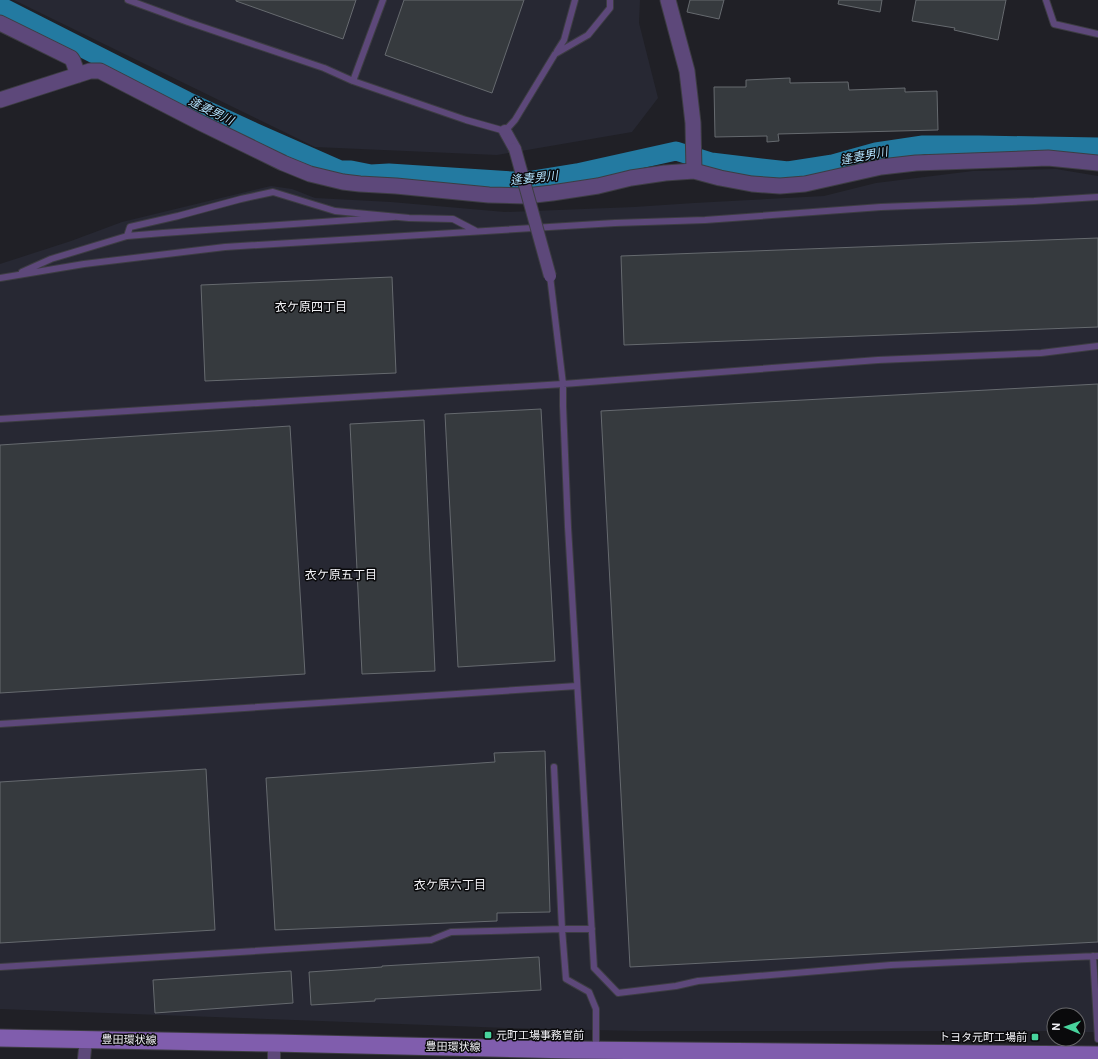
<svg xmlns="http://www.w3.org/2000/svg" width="1098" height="1059" viewBox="0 0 1098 1059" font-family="Roboto,'Noto Sans JP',sans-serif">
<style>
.built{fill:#272833}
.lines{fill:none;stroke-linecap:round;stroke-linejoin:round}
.river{stroke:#237aa1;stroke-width:19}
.building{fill:#363a3e;stroke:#666a6f}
.service-casing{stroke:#3d3d43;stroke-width:8}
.minor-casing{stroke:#3d3d43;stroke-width:14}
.tertiary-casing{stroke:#3d3d43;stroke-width:17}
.secondary-casing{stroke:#3d3d43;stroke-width:19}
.service{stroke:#5d487a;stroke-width:6}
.minor{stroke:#5d487a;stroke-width:12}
.tertiary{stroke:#5d487a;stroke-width:15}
.secondary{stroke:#805dad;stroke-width:17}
.minor-bridge-casing{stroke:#3d3d43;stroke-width:14;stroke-linecap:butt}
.minor-bridge{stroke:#5d487a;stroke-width:12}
.poi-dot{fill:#48d49d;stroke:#0a0a0c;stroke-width:1.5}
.labels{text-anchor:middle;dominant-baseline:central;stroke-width:3;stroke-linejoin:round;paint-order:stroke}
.poi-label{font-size:11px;fill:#f2f2f6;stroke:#0a0a0c;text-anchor:start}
.street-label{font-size:11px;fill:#f2f2f6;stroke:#0a0a0c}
.water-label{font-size:12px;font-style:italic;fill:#aedef9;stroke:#0a0a0c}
.neighbourhood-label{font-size:12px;fill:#f2f2f6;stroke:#0a0a0c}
</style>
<rect width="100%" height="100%" fill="#202026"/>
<path class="built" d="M 14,0 L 640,0 L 639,23 L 658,98 L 632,132 L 497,155 L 315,147 Z
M 1056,169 L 1098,176 L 1098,1032 L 1078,1032 L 1078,1015 L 1054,1015 L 1054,1031 L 638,1031 L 507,1028 L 0,1009 L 0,264 L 71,241 L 122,222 L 271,186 L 292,189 L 315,198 L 391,202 L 505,212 L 634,207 L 694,203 L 824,196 L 876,183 L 973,171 Z"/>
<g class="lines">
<path class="river" d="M 0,6 L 187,101 L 254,132 L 340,170 L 351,170 L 371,174 L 389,173 L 512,181 L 534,180 L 577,173 L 676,151 L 711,162 L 788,171 L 833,164 L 876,152 L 923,145 L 979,145 L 1098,147"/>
</g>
<path class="building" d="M 236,0 L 356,0 L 343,39 L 236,1 Z
M 404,0 L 524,0 L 492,93 L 385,55 Z
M 690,0 L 724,0 L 719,19 L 687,12 Z
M 839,0 L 882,0 L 880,12 L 838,4 Z
M 916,0 L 1006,0 L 998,40 L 954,30 L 955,28 L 912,21 Z
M 790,78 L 790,83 L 848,82 L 849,90 L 905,88 L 905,92 L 937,91 L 938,130 L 778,134 L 779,141 L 767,142 L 767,136 L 715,137 L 714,87 L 746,87 L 746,80 Z
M 1098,238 L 1098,327 L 624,345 L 621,256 Z
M 392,277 L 396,373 L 205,381 L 201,285 Z
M 1098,384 L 1098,942 L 630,967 L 601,411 Z
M 541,409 L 555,661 L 458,667 L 445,414 Z
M 424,420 L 435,671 L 362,674 L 350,424 Z
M 290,426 L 305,674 L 0,693 L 0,445 Z
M 545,751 L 550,912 L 497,913 L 497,921 L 275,930 L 266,778 L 495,762 L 494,753 Z
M 206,769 L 215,930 L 0,943 L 0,782 Z
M 539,957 L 541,990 L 375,999 L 375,1001 L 311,1005 L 309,972 L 382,967 L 382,966 Z
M 291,971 L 293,1003 L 155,1013 L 153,980 Z"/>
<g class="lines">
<g class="service-casing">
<path id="service" d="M 128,0 L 188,22 L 324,68 L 353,81 L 466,120 L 505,131 L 515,120 L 555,54 L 588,35 L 610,8 L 610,0
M 1046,0 L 1054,24 L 1098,34
M 557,51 L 564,40 L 575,0
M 353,81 L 383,0
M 394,217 L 163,233 L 127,236 L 130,227 L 178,216 L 241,199 L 273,192 L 335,211 L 409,218 L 453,219 L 476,231
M 22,272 L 51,259 L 127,236
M 550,276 L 563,384 L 563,406 L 568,527 L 594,968 L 618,993 L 676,986 L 698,981 L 891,965 L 1098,956
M 0,278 L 84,264 L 225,247 L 615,223 L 705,220 L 881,207 L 1034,201 L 1098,197
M 0,419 L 563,384 L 878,360 L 1041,353 L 1098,346
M 0,724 L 577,686
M 554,767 L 562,929 L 566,979 L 589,992 L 596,1009 L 596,1048
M 1093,956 L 1098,1039
M 0,967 L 431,940 L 451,932 L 562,929 L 592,929"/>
</g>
<g class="minor-casing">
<path id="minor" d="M 505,131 L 515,149
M 84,1059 L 86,1039
M 274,1059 L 274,1043"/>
</g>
<g class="tertiary-casing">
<path id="tertiary" d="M 668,0 L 687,71 L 693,123 L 694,171
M 0,23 L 71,58 L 73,61 L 78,75
M 0,100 L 90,71 L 100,71 L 201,123 L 283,163 L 310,174 L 343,182 L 360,184 L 396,186 L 489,195 L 526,196 L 552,193 L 598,186 L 631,178 L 665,173 L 694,171 L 720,178 L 752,184 L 780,186 L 805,184 L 881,167 L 916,163 L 1048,158 L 1098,163"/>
</g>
<g class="secondary-casing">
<path id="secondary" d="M 0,1038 L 274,1043 L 574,1050 L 1098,1055"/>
</g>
<use href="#service" class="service"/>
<use href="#minor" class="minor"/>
<use href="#tertiary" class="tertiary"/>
<use href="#secondary" class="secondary"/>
<g class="minor-bridge-casing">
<path id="minor-bridge" d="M 515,149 L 550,276"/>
</g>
<use href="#minor-bridge" class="minor-bridge"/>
</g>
<g class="poi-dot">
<rect x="484" y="1031" width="8" height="8" rx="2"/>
<rect x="1031" y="1033" width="8" height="8" rx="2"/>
</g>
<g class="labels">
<g class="poi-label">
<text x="496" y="1035">元町工場事務官前</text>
<text x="1027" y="1037" text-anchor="end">トヨタ元町工場前</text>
</g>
<g class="street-label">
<text transform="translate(129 1040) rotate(1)">豊田環状線</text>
<text transform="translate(453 1047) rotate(1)">豊田環状線</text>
</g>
<g class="water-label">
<text transform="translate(211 111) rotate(26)">逢妻男川</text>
<text transform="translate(864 156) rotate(-11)">逢妻男川</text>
<text transform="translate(534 178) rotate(-6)">逢妻男川</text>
</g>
<g class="neighbourhood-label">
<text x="311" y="307">衣ケ原四丁目</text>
<text x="341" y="575">衣ケ原五丁目</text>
<text x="450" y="885">衣ケ原六丁目</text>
</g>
</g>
<g transform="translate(1066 1027) rotate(272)"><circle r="19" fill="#0a0a0c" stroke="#67676a"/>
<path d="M0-3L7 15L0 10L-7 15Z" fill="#48d49d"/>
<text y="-6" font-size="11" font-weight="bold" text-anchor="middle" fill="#f2f2f6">N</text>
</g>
</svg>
